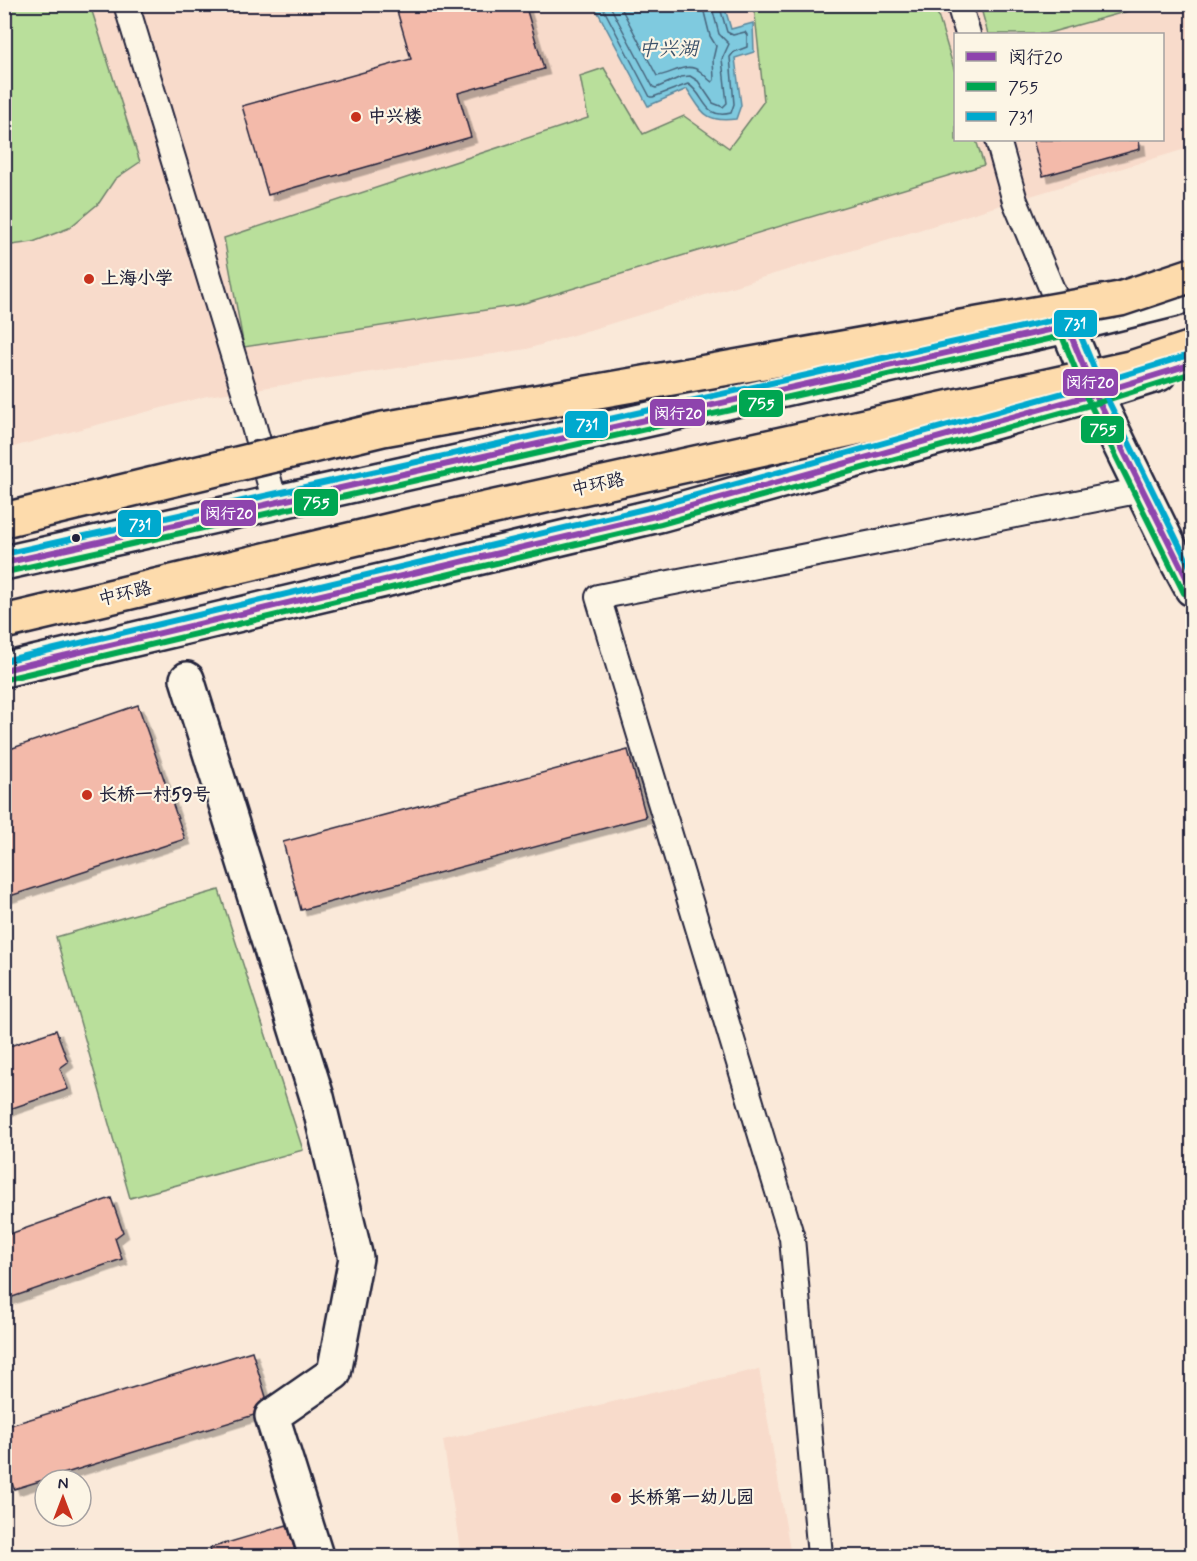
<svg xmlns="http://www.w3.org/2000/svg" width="1197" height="1561" viewBox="0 0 1197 1561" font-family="Mynerve,'LXGW WenKai TC',sans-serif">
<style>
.built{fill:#f8dbcb;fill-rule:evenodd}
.green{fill:#b9df9b;stroke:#6e806b;stroke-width:1.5}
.water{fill:#7fcadf;stroke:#5a879d;stroke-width:1.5}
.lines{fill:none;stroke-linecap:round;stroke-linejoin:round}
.shore{stroke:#47657d;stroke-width:1.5}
.building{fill:#f3baaa;stroke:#22223b;stroke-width:1.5;filter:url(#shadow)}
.lane-casing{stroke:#22223b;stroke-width:28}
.street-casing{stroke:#22223b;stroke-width:38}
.secondary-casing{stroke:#22223b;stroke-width:38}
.lane{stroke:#fcf5e5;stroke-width:24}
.street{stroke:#fcf5e5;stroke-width:33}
.secondary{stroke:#fcf5e5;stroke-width:33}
.highway-bridge-casing{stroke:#22223b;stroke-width:38;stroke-linecap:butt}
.highway-bridge{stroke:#fddbac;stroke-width:33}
.bus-1-casing{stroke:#fcf5e5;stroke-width:10}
.bus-2-casing{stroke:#fcf5e5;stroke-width:10}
.bus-3-casing{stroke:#fcf5e5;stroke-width:10}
.bus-1{stroke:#8e44ad;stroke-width:6}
.bus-2{stroke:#00a651;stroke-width:6}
.bus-3{stroke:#00a9ce;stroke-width:6}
.poi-dot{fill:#c8321e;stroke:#fcf5e5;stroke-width:2}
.bus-dot{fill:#22223b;stroke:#fcf5e5;stroke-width:2}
.labels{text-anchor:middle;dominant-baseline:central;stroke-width:4.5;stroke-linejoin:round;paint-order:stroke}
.poi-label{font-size:18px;font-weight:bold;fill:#22223b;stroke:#fcf5e5;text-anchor:start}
.street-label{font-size:18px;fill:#22223b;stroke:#fcf5e5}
.water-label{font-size:20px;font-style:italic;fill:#3e546c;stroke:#fcf5e5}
.line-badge{stroke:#fcf5e5;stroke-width:2}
.badge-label{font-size:16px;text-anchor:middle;font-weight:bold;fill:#fff}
</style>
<defs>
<filter id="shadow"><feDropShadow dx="5.5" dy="5.5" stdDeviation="0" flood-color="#0004"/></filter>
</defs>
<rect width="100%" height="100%" fill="#fae9d9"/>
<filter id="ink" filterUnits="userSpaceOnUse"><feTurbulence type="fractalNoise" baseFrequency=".0167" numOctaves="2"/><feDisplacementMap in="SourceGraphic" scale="12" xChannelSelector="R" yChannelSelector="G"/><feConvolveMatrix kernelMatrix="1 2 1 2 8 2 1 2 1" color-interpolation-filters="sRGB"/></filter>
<g filter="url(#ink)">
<path class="built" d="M 5,5 L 1192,5 L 1192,147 L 527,349 L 207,396 L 5,449 ZM 956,34 L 1162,34 L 1162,140 L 956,140 Z
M 759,1369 L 791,1556 L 461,1556 L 443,1440 Z"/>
<path class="green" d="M 5,4 L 90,5 L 140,162 L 115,179 L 99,203 L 69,228 L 33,242 L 5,246 Z
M 751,5 L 935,5 L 955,72 L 956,140 L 976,140 L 984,165 L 518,305 L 244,347 L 224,238 L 588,118 L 580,76 L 604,68 L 643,134 L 684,116 L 729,148 L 764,101 L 755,15 Z
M 980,5 L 980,4 L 1150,5 L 1045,34 L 988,34 Z
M 219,890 L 303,1150 L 130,1198 L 56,937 Z"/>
<path class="water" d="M 594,5 L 724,5 L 731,29 L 753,23 L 754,52 L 735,58 L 741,105 L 736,119 C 704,123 703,112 687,89 L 648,106 Z"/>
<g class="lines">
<path class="shore" d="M 601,4 L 650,97 L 653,97 L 688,84 C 706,95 703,120 731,113 L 734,104 L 730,57 L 734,52 L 747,47 L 747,35 L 745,32 L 733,35 L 727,32 L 719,4
M 609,4 L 653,87 L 656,88 L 681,77 L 690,76 L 698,81 L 713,103 L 723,107 L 727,103 L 722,59 L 729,44 L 719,34 L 711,4
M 619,4 L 657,76 C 672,75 686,60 701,72 C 705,75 708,80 712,82 L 714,80 L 713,59 L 716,46 L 710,36 L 702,4"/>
</g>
<path class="building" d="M 395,4 L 525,4 L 544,69 L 458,93 L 471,137 L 268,195 L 242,106 L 411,59 Z
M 1033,140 L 1139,140 L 1140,149 L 1043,176 Z
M 138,705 L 185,839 L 4,898 L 4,751 Z
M 628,750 L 646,817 L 301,910 L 283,842 Z
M 56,1030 L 68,1062 L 60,1068 L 68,1089 L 4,1111 L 4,1048 Z
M 111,1198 L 123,1232 L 115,1238 L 122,1259 L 4,1300 L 4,1236 Z
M 252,1351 L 266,1397 L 255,1409 L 254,1415 L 14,1489 L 4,1459 L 4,1427 Z
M 287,1525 L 297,1557 L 212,1557 L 210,1548 Z"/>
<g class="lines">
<g class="lane-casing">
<path id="lane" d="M 126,4 L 244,391 L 275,502
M 959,4 L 968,34
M 998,140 L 1015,201 L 1066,323
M 820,1556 L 792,1238 L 598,597 L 1142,490"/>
</g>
<g class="street-casing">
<path id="street" d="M 1067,326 L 1095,394 L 1174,556 L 1192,589
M 187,679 L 317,1097 L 356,1258 L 334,1373 L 272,1416 L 316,1556"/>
</g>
<g class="secondary-casing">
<path id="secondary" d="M 4,563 L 1067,326 L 1176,299 L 1192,292
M 4,670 L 659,515 L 1095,394 L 1159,374"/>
</g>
<use href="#lane" class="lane"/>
<use href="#street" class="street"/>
<use href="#secondary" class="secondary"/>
<g class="highway-bridge-casing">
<path id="highway-bridge" d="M 4,520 L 383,429 L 1120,299 L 1192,275
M 4,622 L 408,526 L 1134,367 L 1192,348"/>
</g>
<use href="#highway-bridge" class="highway-bridge"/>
<g class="bus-1-casing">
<path id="bus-1" d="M 4,563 L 1067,326 L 1095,394 L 1192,589
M 4,670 L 659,515 L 1095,394 L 1192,364"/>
</g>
<g class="bus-2-casing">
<path id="bus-2" d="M 6,572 L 1062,336 L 1087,398 L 1184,593
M 6,679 L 661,524 L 1097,403 L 1192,373"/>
</g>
<g class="bus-3-casing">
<path id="bus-3" d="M 4,554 L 1067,317 L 1075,322 L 1103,390 L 1192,571
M 4,661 L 657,506 L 1092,385 L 1189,355"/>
</g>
<use href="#bus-1" class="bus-1"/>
<use href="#bus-2" class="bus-2"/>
<use href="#bus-3" class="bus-3"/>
</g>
</g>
<g class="poi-dot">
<circle cx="356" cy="117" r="6"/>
<circle cx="89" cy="279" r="6"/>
<circle cx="87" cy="795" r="6"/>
<circle cx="616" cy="1498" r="6"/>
</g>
<circle class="bus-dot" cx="76" cy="538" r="5"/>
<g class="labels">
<g class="poi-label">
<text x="368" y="117">中兴楼</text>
<text x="101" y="279">上海小学</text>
<text x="99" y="795">长桥一村59号</text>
<text x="628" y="1498">长桥第一幼儿园</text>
</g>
<g class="street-label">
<text transform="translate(598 485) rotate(-12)">中环路</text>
<text transform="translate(125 594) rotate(-13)">中环路</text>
</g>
<g class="water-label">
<text x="668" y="49">中兴湖</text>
</g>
</g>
<g class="line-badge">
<rect x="1053" y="309" width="45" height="29" rx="6" fill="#00a9ce"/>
<rect x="1062" y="368" width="57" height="29" rx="6" fill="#8e44ad"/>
<rect x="738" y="389" width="46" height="29" rx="6" fill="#00a651"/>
<rect x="649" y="398" width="57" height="29" rx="6" fill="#8e44ad"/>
<rect x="564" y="410" width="45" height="29" rx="6" fill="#00a9ce"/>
<rect x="1080" y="415" width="45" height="29" rx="6" fill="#00a651"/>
<rect x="293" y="488" width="46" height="29" rx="6" fill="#00a651"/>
<rect x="200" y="499" width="57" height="28" rx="6" fill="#8e44ad"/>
<rect x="117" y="509" width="45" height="29" rx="6" fill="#00a9ce"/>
</g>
<g class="badge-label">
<text x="1075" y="329">731</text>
<text x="1090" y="388">闵行20</text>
<text x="761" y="409">755</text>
<text x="678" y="419">闵行20</text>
<text x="587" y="430">731</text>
<text x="1103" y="435">755</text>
<text x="316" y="508">755</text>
<text x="229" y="519">闵行20</text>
<text x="140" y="530">731</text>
</g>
<rect width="1197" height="1561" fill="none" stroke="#fcf5e5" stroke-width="24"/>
<rect x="12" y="12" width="1173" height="1537" fill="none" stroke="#22223b" stroke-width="2" filter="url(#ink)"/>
<rect x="954" y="33" width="210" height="108" fill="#fcf5e5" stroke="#a5a1a1" stroke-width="1.5"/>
<rect x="966" y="52" width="30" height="9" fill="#8e44ad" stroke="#a5a1a1" stroke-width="1.5"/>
<text x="1008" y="63" font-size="18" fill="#22223b">闵行20</text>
<rect x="966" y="82" width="30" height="9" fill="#00a651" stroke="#a5a1a1" stroke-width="1.5"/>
<text x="1008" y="93" font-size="18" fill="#22223b">755</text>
<rect x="966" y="112" width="30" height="9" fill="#00a9ce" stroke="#a5a1a1" stroke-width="1.5"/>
<text x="1008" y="123" font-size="18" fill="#22223b">731</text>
<g transform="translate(63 1498)"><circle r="28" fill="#fcf5e5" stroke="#a5a1a1" stroke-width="1.5"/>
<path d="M0-4.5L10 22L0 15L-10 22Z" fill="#c8321e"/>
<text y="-9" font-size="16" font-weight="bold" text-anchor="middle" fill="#22223b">N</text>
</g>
</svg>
